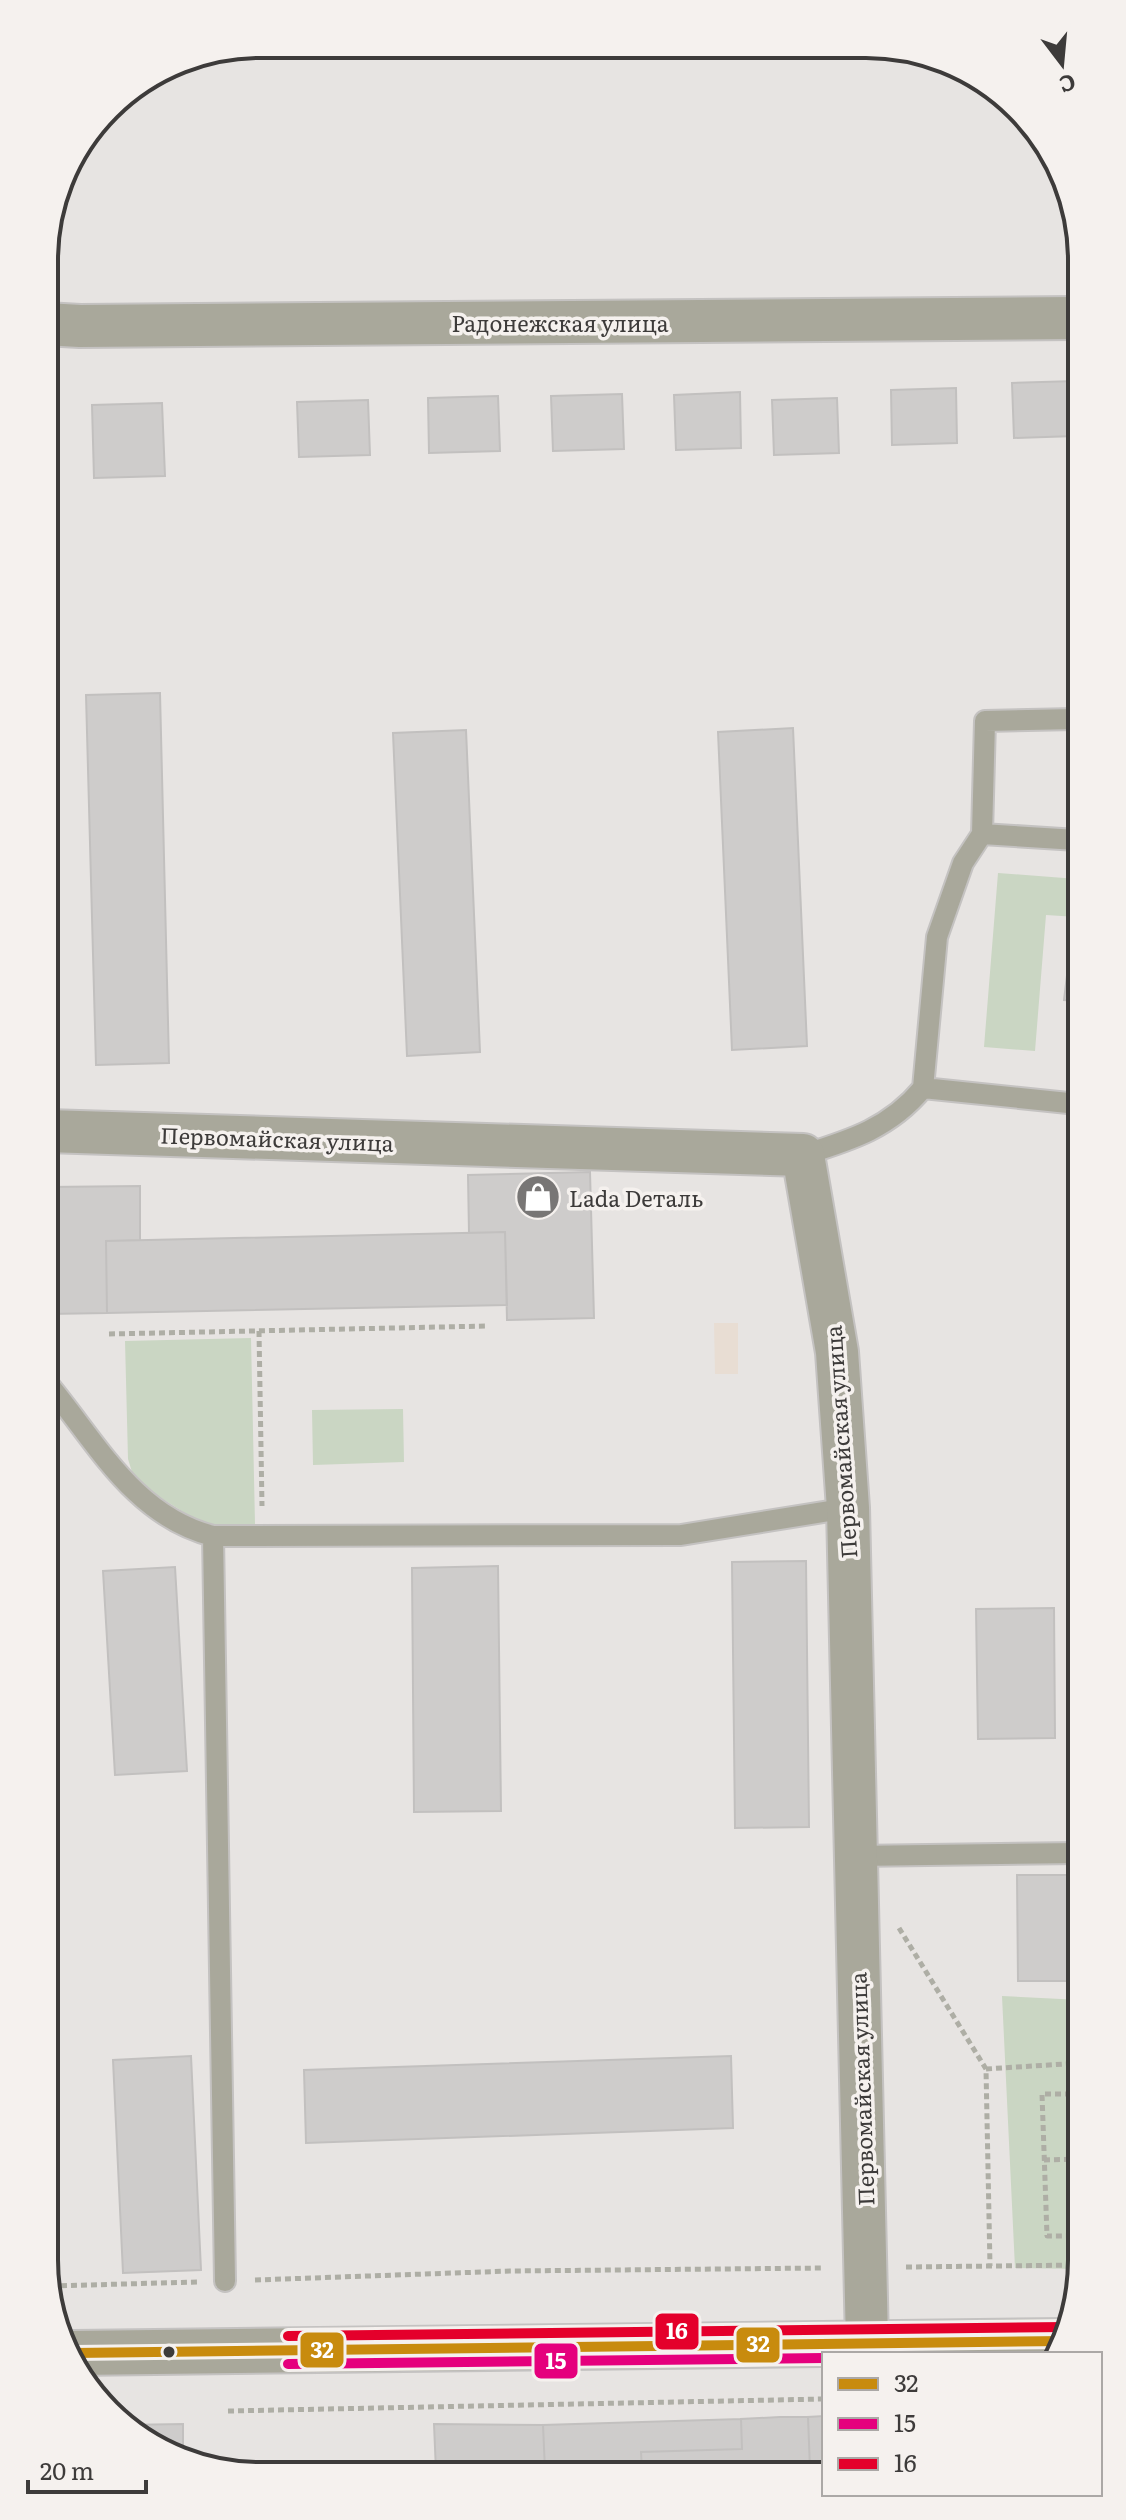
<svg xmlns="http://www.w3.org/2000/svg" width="1126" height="2520" viewBox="0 0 1126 2520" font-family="Literata,serif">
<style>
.industrial{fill:#e8ddd3}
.green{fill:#cad6c3}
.building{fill:#cecccb;stroke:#c2c0bf;stroke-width:2}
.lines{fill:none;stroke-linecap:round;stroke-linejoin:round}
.service-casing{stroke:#c4c2c1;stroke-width:24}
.minor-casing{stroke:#c4c2c1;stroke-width:46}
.tertiary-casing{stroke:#c4c2c1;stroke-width:48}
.path{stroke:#aeaea5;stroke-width:5;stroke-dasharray:6 4;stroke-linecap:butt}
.service{stroke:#a9a89b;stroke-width:20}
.minor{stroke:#a9a89b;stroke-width:42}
.tertiary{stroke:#a9a89b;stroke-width:44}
.bus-1-casing{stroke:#f5f1ee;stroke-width:16}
.bus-2-casing{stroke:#f5f1ee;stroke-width:16}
.bus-3-casing{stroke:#f5f1ee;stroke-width:16}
.bus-1{stroke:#c88b0e;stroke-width:10}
.bus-2{stroke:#e5007d;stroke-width:10}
.bus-3{stroke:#e4002b;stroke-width:10}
.bus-dot{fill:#3d3b3a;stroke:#f5f1ee;stroke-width:3}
.labels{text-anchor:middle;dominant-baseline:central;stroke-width:7;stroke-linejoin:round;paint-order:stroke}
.street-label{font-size:22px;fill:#3d3b3a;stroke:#f5f1ee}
.poi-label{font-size:22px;fill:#3d3b3a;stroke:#f5f1ee;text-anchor:start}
.rim{fill:none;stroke:#3d3b3a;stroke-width:4}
.line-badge{stroke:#f5f1ee;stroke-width:3}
.badge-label{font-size:22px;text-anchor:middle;font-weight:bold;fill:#fff}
</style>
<rect width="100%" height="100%" fill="#e7e4e2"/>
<path class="industrial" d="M 714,1323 L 738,1323 L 738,1374 L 715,1374 Z"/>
<path class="green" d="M 998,873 L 1077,879 L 1077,917 L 1046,915 L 1035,1051 L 984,1047 Z
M 251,1338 L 255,1524 L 204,1525 L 142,1486 L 132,1472 L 128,1459 L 125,1341 Z
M 403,1409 L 404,1462 L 313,1465 L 312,1410 Z
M 1002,1996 L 1081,2000 L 1081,2269 L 1015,2268 Z"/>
<path class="building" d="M 1075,381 L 1075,436 L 1014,438 L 1012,383 Z
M 956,388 L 957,443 L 892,445 L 891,390 Z
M 740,392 L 741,448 L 676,450 L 674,395 Z
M 622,394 L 624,449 L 553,451 L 551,396 Z
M 498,396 L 500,451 L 429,453 L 428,398 Z
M 837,398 L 839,453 L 774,455 L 772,400 Z
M 368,400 L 370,455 L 299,457 L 297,402 Z
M 162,403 L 165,476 L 94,478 L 92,405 Z
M 160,693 L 169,1063 L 96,1065 L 86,695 Z
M 793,728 L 807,1046 L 732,1050 L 718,732 Z
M 466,730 L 480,1052 L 407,1056 L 393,733 Z
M 1070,951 L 1077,952 L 1077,1001 L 1064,1000 Z
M 590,1172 L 594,1318 L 507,1320 L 505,1232 L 469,1233 L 468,1175 Z
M 140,1186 L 140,1240 L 106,1241 L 107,1313 L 48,1314 L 48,1187 Z
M 505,1232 L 507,1305 L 107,1313 L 106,1241 Z
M 806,1561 L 809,1827 L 735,1828 L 732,1562 Z
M 498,1566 L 501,1811 L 414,1812 L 412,1568 Z
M 175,1567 L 187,1771 L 115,1775 L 103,1571 Z
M 1054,1608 L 1055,1738 L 978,1739 L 976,1609 Z
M 1017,1875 L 1080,1875 L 1081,1981 L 1018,1981 Z
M 191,2056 L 201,2270 L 123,2273 L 113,2060 Z
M 731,2056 L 733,2128 L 306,2143 L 304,2070 Z
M 824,2416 L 824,2469 L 810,2469 L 808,2417 Z
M 780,2417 L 808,2417 L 810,2469 L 642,2470 L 641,2452 L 742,2449 L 741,2419 Z
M 741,2419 L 742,2449 L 641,2452 L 642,2470 L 545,2470 L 543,2425 Z
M 183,2424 L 183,2455 L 123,2425 Z
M 434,2424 L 543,2425 L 545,2470 L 436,2471 Z"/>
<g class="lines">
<g class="service-casing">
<path id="service" d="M 982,834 L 1077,840
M 923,1088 L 1078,1104
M 803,1155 C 851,1140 890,1128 923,1088 L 937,937 L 963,863 L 982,834 L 985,721 L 1076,719
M 48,1384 C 97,1443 134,1516 213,1536 L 681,1535 L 848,1508
M 213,1536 L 225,2281
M 855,1856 L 1080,1853"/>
</g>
<g class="minor-casing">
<path id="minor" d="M 45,324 L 80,326 L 1075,318
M 47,1131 L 803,1155 L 837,1352 L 848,1508 L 867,2343"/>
</g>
<g class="tertiary-casing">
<path id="tertiary" d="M 74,2353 L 1066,2341"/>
</g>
<path class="path" d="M 259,1331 L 262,1506
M 109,1334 L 488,1326
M 899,1928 L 986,2069 L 990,2266
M 986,2069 L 1081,2063
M 1081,2094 L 1042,2094 L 1047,2236 L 1081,2236
M 1044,2160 L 1081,2159
M 906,2267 L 1081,2265
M 255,2280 L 510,2271 L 824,2268
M 51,2286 L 197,2282
M 228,2411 L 824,2399"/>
<use href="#service" class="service"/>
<use href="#minor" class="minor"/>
<use href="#tertiary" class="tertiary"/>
<g class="bus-1-casing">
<path id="bus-1" d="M 74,2353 L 1066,2341"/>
</g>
<g class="bus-2-casing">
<path id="bus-2" d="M 288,2364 L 824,2358"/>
</g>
<g class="bus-3-casing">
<path id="bus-3" d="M 288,2336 L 1066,2327"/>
</g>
<use href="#bus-1" class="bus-1"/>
<use href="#bus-2" class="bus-2"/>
<use href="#bus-3" class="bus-3"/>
</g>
<defs>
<g id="shop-disc" transform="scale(2.3)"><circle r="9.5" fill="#787675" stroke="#f5f1ee"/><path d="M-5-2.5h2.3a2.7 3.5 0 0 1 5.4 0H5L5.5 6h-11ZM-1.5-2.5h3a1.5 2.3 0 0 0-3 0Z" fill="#fff"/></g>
</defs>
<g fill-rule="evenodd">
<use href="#shop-disc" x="538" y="1197"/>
</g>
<circle class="bus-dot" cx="169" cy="2352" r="7"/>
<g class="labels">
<g class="street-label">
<text x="560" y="322">Радонежская улица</text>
<text transform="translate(277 1138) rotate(2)">Первомайская улица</text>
<text transform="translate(840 1442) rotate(-94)">Первомайская улица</text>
<text transform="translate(861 2089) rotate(-92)">Первомайская улица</text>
</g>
<g class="poi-label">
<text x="569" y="1197">Lada Dеталь</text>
</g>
</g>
<path d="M0 0H1126V2520H0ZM260 58H866A202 202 0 0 1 1068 260V2260A202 202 0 0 1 866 2462H260A202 202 0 0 1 58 2260V260A202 202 0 0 1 260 58Z" fill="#f5f1ee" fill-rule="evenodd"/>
<path class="rim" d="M260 58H866A202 202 0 0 1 1068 260V2260A202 202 0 0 1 866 2462H260A202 202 0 0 1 58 2260V260A202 202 0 0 1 260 58Z"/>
<g class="line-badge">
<rect x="654" y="2312" width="46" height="39" rx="8" fill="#e4002b"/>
<rect x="735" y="2326" width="46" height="38" rx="8" fill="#c88b0e"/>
<rect x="299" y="2331" width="46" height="38" rx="8" fill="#c88b0e"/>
<rect x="533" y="2342" width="46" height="38" rx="8" fill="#e5007d"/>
</g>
<g class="badge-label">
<text x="677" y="2339">16</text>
<text x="758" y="2352">32</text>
<text x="322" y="2358">32</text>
<text x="556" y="2369">15</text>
</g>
<rect x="822" y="2352" width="280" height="144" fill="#f5f1ee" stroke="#aba8a6" stroke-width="2"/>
<rect x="838" y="2378" width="40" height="12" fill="#c88b0e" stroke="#aba8a6" stroke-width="2"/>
<text x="894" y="2392" font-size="24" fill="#3d3b3a">32</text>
<rect x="838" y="2418" width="40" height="12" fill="#e5007d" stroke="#aba8a6" stroke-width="2"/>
<text x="894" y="2432" font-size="24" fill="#3d3b3a">15</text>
<rect x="838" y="2458" width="40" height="12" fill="#e4002b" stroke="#aba8a6" stroke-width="2"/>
<text x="894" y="2472" font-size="24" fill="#3d3b3a">16</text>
<g transform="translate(1062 64) rotate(164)" stroke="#f5f1ee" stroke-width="6" paint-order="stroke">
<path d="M0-6L14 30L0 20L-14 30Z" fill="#3d3b3a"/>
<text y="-12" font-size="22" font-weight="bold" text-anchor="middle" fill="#3d3b3a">С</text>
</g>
<path d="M28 2480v12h118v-12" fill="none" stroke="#3d3b3a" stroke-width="4"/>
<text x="40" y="2480" font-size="24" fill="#3d3b3a" stroke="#f5f1ee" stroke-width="6" paint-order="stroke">20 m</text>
</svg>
